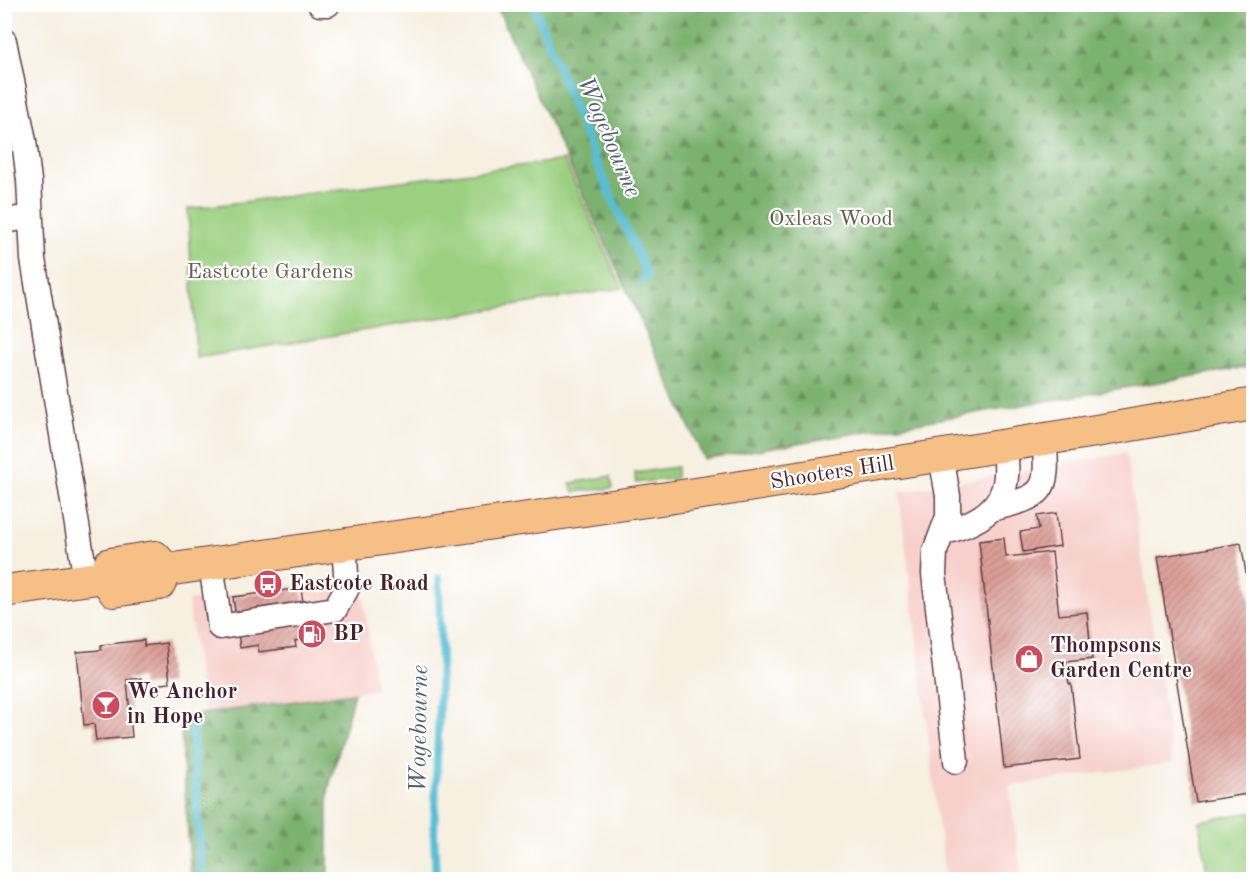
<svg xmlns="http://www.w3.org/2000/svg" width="1258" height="884" viewBox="0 0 1258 884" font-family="'Old Standard TT',serif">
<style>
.built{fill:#f7d0cb}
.grass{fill:url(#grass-tufts);stroke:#727856;stroke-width:1.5}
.forest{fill:url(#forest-firs);stroke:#63684d;stroke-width:1.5}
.green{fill:#9bd081;stroke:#727856;stroke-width:1.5}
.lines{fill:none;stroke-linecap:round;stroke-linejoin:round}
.stream{stroke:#58bed6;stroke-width:8}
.building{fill:url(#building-hatch)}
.minor-casing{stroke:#643e46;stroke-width:27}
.major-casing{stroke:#643e46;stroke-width:34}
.minor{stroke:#fff;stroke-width:24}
.major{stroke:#f5bf86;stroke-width:32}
.labels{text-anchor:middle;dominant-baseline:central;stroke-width:4.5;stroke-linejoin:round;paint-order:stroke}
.park-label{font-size:22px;fill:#665d49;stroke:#fff}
.street-label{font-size:22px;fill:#4a1f2b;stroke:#fff}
.poi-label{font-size:22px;font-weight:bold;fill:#4a1f2b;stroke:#fff;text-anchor:start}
.water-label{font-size:24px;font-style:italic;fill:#505f6f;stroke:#fff}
</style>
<defs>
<pattern id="grass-tufts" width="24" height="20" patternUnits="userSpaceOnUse" patternTransform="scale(1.5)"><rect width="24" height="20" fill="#9bd081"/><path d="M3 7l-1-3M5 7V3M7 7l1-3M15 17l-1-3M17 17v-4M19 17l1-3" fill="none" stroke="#87b270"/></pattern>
<pattern id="forest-firs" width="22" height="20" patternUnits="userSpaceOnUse" patternTransform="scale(1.5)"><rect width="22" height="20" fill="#7cb26f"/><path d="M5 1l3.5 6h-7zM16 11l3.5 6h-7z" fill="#68905b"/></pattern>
<pattern id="building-hatch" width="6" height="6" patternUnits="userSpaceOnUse" patternTransform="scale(1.5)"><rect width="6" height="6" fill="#dc9f97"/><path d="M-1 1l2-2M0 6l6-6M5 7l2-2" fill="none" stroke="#b4817b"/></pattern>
</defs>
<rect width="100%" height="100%" fill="#fff"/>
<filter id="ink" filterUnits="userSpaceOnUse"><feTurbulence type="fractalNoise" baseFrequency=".0167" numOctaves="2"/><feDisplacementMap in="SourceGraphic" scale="12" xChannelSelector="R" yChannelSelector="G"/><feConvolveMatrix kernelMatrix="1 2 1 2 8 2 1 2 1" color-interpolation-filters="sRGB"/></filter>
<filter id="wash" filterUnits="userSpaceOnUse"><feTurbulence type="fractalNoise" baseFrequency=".008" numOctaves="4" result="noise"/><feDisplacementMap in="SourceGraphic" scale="24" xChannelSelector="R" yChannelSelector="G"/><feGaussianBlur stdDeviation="1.35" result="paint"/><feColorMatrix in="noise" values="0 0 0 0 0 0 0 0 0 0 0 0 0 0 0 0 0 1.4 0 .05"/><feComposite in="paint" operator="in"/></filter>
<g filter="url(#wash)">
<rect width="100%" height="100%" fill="#f6f0e1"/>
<path class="built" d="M 1126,453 L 1173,763 L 1009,786 L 1022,879 L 945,879 L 899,492 Z
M 360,575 L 376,689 L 204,714 L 188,601 Z"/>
<path class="grass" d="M 677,467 L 676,478 L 636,483 L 635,473 Z
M 611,476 L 613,488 L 574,492 L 570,483 Z"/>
<path class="forest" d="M 496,5 L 1253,5 L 1253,366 L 704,459 Z
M 354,693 L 328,791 L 328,879 L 191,879 L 180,717 Z"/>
<path class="green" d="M 564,160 L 622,288 L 196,358 L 188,209 Z
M 1253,812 L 1253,879 L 1208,879 L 1199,821 Z"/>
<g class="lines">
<path class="stream" d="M 533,4 L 595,160 L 647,275 L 642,281
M 192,727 L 202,880
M 436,880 L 434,832 L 441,663 L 439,578"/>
</g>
<g id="blocks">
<path class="building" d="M 1056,513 L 1060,546 L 1023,552 L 1020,532 L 1039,529 L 1037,516 Z
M 1004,538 L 1006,557 L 1052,552 L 1059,615 L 1087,612 L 1092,659 L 1066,662 L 1069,684 L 1071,684 L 1080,759 L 1004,768 L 979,541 Z
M 1241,543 L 1254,622 L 1254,793 L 1196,802 L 1157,557 Z
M 301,588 L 308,638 L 295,641 L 296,647 L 259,652 L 258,645 L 240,648 L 233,597 Z
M 144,640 L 144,646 L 166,643 L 170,683 L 142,686 L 141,678 L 127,680 L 132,737 L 96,740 L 94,724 L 84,725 L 77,652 L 101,650 L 101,645 Z"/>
</g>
</g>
<g filter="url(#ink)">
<use href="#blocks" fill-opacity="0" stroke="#643e46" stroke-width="1.5"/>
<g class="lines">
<g class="minor-casing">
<path id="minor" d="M 320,4 L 328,4
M 4,41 L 24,141 L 29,180 L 33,259 L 86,580
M 4,221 L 30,217
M 941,456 L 948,496 L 948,517 L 935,551 L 934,574 L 956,761
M 991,509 C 1043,496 1050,495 1044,439
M 942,533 C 967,526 996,515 1004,488 C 1008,474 1006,459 1005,445
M 211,563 L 220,627 L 335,609 L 347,588 L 344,544"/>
</g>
<g class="major-casing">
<path id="major" d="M 155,557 L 166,570 L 159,584 L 114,591 L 105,577 L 110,564 Z
M 166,570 L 709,492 L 1102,430 L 1254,404
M 4,591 L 105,577"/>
</g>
<use href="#minor" class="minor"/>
<use href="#major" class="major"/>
</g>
</g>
<defs>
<g id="bus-disc" transform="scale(1.5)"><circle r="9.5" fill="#d1495b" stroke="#fff"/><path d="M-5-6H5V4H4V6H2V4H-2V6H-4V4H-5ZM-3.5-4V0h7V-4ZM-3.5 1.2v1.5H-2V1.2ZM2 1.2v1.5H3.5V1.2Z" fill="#fff"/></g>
<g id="fuel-disc" transform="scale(1.5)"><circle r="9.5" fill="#d1495b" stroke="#fff"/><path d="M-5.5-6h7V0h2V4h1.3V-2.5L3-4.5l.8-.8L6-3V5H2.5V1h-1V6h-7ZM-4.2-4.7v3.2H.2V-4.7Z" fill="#fff"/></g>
<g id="shop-disc" transform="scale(1.5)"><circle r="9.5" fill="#d1495b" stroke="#fff"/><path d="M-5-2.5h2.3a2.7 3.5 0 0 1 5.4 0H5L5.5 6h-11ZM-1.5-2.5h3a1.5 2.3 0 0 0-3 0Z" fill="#fff"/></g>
<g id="bar-disc" transform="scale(1.5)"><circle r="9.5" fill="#d1495b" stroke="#fff"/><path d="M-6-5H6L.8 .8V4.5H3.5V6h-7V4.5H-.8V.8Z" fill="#fff"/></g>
</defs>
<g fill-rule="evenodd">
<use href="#bus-disc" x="268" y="584"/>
<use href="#fuel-disc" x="312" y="634"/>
<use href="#shop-disc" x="1029" y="659"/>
<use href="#bar-disc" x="106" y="705"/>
</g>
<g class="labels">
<g class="park-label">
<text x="831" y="219">Oxleas Wood</text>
<text x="270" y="272">Eastcote Gardens</text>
</g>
<g class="street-label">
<text transform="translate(832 473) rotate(-9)">Shooters Hill</text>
</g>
<g class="poi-label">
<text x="289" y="584">Eastcote Road</text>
<text x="333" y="634">BP</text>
<text x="1050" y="646">Thompsons<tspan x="1050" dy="25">Garden Centre</tspan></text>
<text x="127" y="692">We Anchor<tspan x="127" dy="25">in Hope</tspan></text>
</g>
<g class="water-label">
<text transform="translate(608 137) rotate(67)">Wogebourne</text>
<text transform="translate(420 729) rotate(-89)">Wogebourne</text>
</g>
</g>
<rect width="1258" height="884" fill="none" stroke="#fff" stroke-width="24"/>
</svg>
